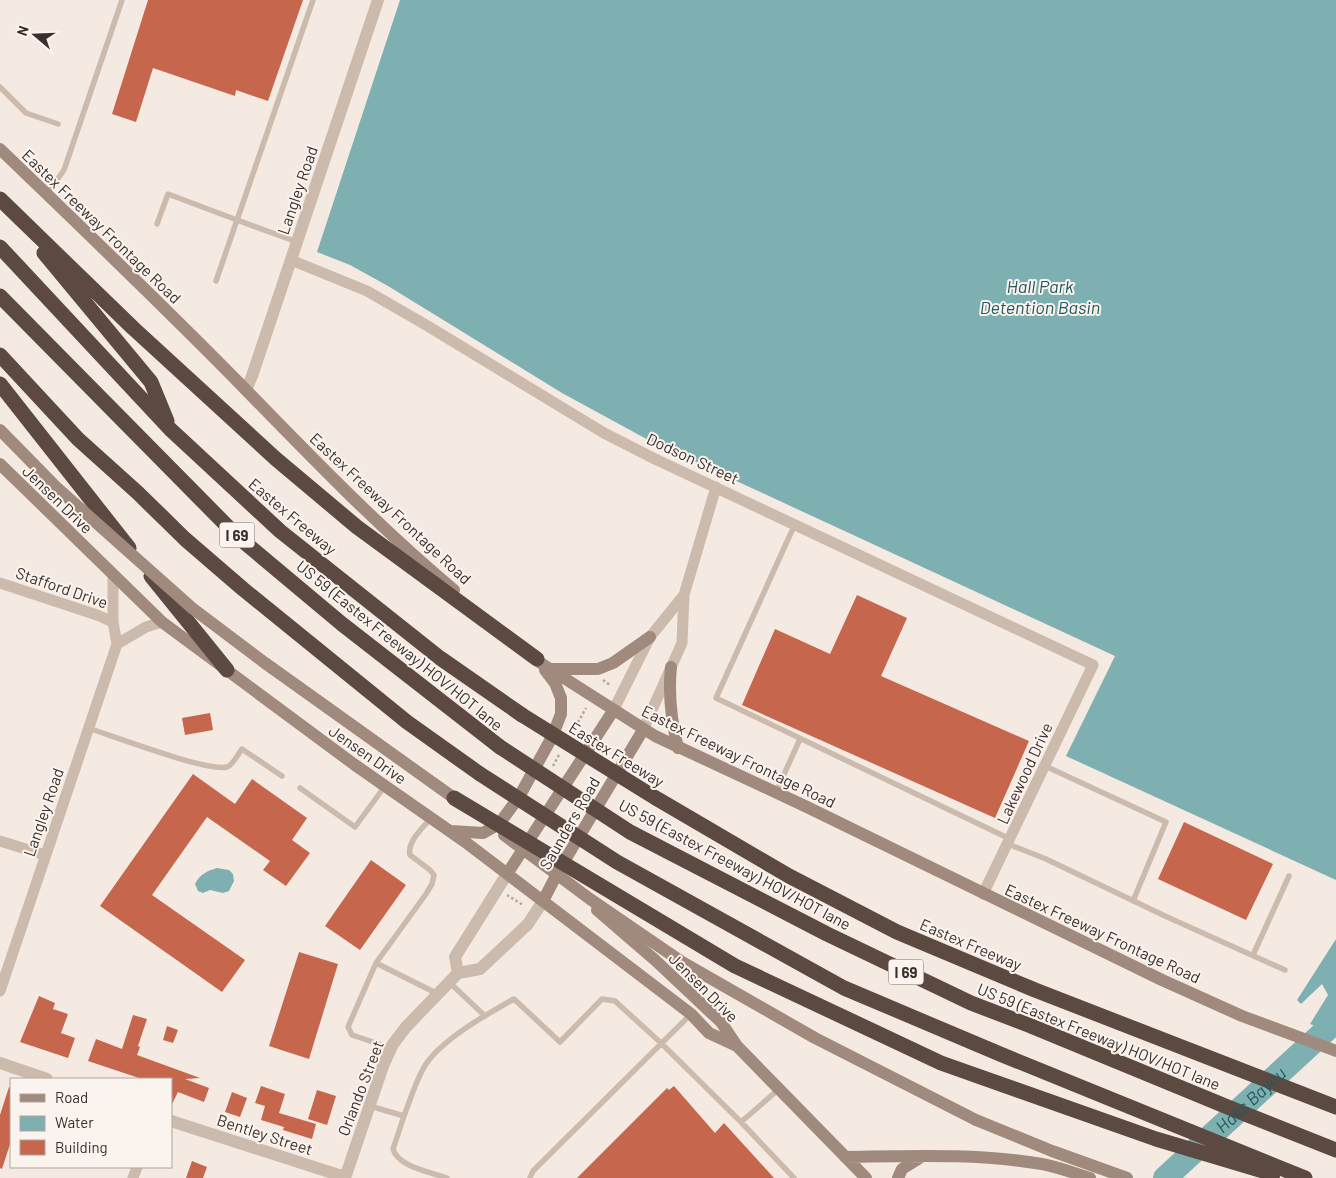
<svg xmlns="http://www.w3.org/2000/svg" width="1336" height="1178" viewBox="0 0 1336 1178" font-family="Barlow,sans-serif">
<style>
.water{fill:#7fb0b1}
.lines{fill:none;stroke-linecap:round;stroke-linejoin:round}
.river{stroke:#7fb0b1;stroke-width:24}
.building{fill:#c6664c}
.path{stroke:#b8a496;stroke-width:2.5;stroke-dasharray:2.5 2.5;stroke-linecap:butt}
.service{stroke:#ccbaac;stroke-width:5.5}
.minor{stroke:#ccbaac;stroke-width:11}
.tertiary{stroke:#ccbaac;stroke-width:12}
.secondary{stroke:#a0897d;stroke-width:12}
.motorway{stroke:#5b4942;stroke-width:15}
.secondary-bridge{stroke:#a0897d;stroke-width:12}
.motorway-bridge{stroke:#5b4942;stroke-width:15}
.labels{text-anchor:middle;dominant-baseline:central;stroke-width:4;stroke-linejoin:round;paint-order:stroke}
.shield{fill:#fbf4ee;stroke:#746a66;stroke-width:1}
.shield-label{font-size:15px;font-weight:bold;fill:#3a2f2b}
.street-label{font-size:16px;fill:#3a2f2b;stroke:#fbf4ee}
.water-label{font-size:18px;font-style:italic;fill:#205a5d;stroke:#fbf4ee}
</style>
<rect width="100%" height="100%" fill="#f4eae1"/>
<path class="water" d="M 400,0 L 1336,0 L 1336,880 L 1066,756 L 1115,656 L 652,442 L 562,393 L 388,286 L 350,265 L 317,252 Z
M 217,868 L 229,870 L 233,874 L 234,881 L 229,891 L 223,893 L 210,890 L 203,893 L 198,891 L 195,884 C 200,874 207,871 217,868 Z
M 1336,939 L 1336,1034 L 1310,1024 L 1328,995 L 1322,984 L 1301,1004 L 1297,1000 Z"/>
<g class="lines">
<path class="river" id="s1" d="M 1165,1178 L 1336,1021"/>
</g>
<path class="building" d="M 148,0 L 303,0 L 268,101 L 236,90 L 235,96 L 153,68 L 136,122 L 112,114 Z
M 857,595 L 907,618 L 881,676 L 1029,741 L 995,818 L 742,705 L 775,629 L 830,654 Z
M 210,713 L 213,730 L 185,735 L 182,718 Z
M 193,774 L 235,804 L 252,779 L 307,818 L 292,840 L 310,853 L 286,886 L 263,870 L 270,861 L 207,817 L 152,895 L 245,960 L 222,992 L 100,906 Z
M 1184,822 L 1273,864 L 1246,920 L 1158,879 Z
M 371,860 L 406,885 L 360,950 L 325,926 Z
M 299,952 L 338,964 L 309,1059 L 269,1046 Z
M 39,996 L 55,1003 L 53,1009 L 68,1014 L 61,1033 L 75,1038 L 68,1058 L 20,1042 Z
M 133,1015 L 147,1019 L 138,1046 L 140,1047 L 137,1055 L 200,1078 L 185,1079 L 209,1088 L 204,1102 L 178,1092 L 171,1106 L 171,1079 L 142,1079 L 88,1061 L 96,1039 L 122,1049 Z
M 167,1026 L 178,1030 L 173,1043 L 163,1040 Z
M 261,1086 L 285,1094 L 279,1113 L 316,1124 L 312,1139 L 283,1130 L 284,1127 L 261,1120 L 265,1106 L 255,1103 Z
M 674,1086 L 715,1133 L 724,1123 L 774,1178 L 577,1178 L 667,1088 L 669,1090 Z
M 9,1087 L 11,1088 L 11,1141 L 2,1169 L 0,1168 L 0,1115 Z
M 317,1090 L 336,1096 L 327,1125 L 308,1119 Z
M 232,1092 L 247,1098 L 240,1117 L 225,1112 Z
M 192,1161 L 207,1167 L 203,1178 L 186,1178 Z"/>
<g class="lines">
<path class="path" d="M 603,680 L 610,685
M 573,731 L 586,708
M 553,766 L 560,753
M 507,895 L 523,905"/>
<path class="service" d="M 0,87 L 26,113 L 58,124
M 47,194 L 64,170 L 122,0
M 157,224 L 168,194 L 237,220 L 216,281
M 297,242 L 237,220 L 313,0
M 795,524 L 716,698 L 1010,839
M 88,728 C 113,736 207,772 227,767 C 233,765 238,754 242,749 L 282,776
M 1045,766 L 1166,822 L 1133,901
M 300,788 L 355,827 L 385,786
M 776,792 L 800,739
M 1008,844 L 1046,859 L 1165,916 L 1285,970
M 1253,955 L 1289,876
M 376,963 L 438,994
M 449,982 L 485,1016
M 391,1048 L 352,1035 L 348,1027 L 376,963 L 426,894 L 432,884 L 434,875 L 430,870 L 410,855 C 407,841 423,828 431,818
M 370,1106 L 404,1116 C 410,1100 415,1084 423,1069 C 437,1042 487,1014 514,999 L 560,1042 L 602,999 L 615,1001 L 661,1043 L 741,1122 L 779,1089
M 404,1116 L 393,1149 C 398,1167 431,1172 447,1178
M 741,1122 L 794,1178
M 530,1178 L 533,1171 L 691,1014"/>
<path class="minor" d="M 291,260 L 367,291 L 426,325 L 604,433 L 655,459 L 1093,665 L 983,894
M 0,583 L 97,615 L 113,622
M 117,644 L 146,627 L 162,622
M 613,711 L 650,637 L 684,595
M 643,730 L 682,643 L 684,595 L 716,487
M 0,841 L 45,855
M 0,991 L 117,644 L 113,622 L 113,575
M 133,1178 L 137,1167"/>
<path class="tertiary" d="M 246,390 L 252,376 L 378,0
M 458,973 L 455,957 L 507,874
M 0,1063 L 47,1079
M 171,1121 L 345,1177
M 345,1178 L 383,1066 L 393,1044 L 406,1027 L 458,973 L 480,969 L 528,924 L 543,901"/>
<path class="secondary" d="M 0,149 C 83,229 166,308 246,390 C 313,459 380,528 454,590
M 0,464 L 162,622 L 355,765 L 464,841 L 691,1014 L 709,1033 L 737,1046
M 530,654 L 539,662 L 655,736 L 807,807 L 1162,980 L 1242,1016 L 1336,1051
M 671,667 C 668,696 671,720 678,748
M 551,669 L 598,669 L 613,663 L 650,637
M 451,831 L 483,833 L 499,824 L 519,797 L 552,737 L 561,714 L 561,698 L 555,683 L 545,670
M 507,874 L 613,711
M 543,901 L 559,870 L 643,730
M 597,910 L 655,960 L 721,1022 L 737,1046 L 866,1178
M 976,1120 L 1052,1151 L 1127,1178
M 845,1157 C 911,1156 976,1153 1042,1164 C 1058,1167 1074,1173 1090,1178
M 898,1178 L 902,1169 L 923,1156"/>
<path class="motorway" d="M 0,199 L 133,328 L 276,459 L 357,527 L 537,659
M 0,247 L 170,429 L 280,531 L 440,658 L 522,715
M 44,253 L 151,382 L 167,421
M 0,296 L 238,537 L 342,624 L 500,747
M 0,355 L 78,439 L 138,493 L 185,539 L 243,589 L 407,722 L 480,774
M 0,384 L 129,548
M 151,576 L 227,670"/>
<path class="secondary-bridge" d="M 0,430 L 56,487 L 192,608 L 265,663 L 461,803
M 504,835 L 590,899 L 682,962 L 815,1038 L 976,1120"/>
<path class="motorway-bridge" d="M 522,715 L 654,797 L 789,876 L 897,932 L 1035,990 L 1336,1107
M 500,747 L 630,832 L 827,934 L 971,1003 L 1031,1026 L 1230,1108 L 1336,1150
M 480,774 L 617,862 L 844,988 L 1000,1054 L 1305,1178
M 454,798 L 735,966 L 941,1063 L 1156,1139 L 1273,1174"/>
</g>
<g class="labels">
<g class="shield">
<rect x="219.5" y="522.5" width="35" height="25" rx="4"/>
<rect x="888.5" y="959.5" width="35" height="25" rx="4"/>
</g>
<g class="shield-label">
<text x="237" y="535">I 69</text>
<text x="906" y="972">I 69</text>
</g>
<g class="street-label">
<text transform="translate(297 190) rotate(-71)">Langley Road</text>
<text transform="translate(102 226) rotate(44)">Eastex Freeway Frontage Road</text>
<text transform="translate(693 458) rotate(25)">Dodson Street</text>
<text transform="translate(58 499) rotate(44)">Jensen Drive</text>
<text transform="translate(391 508) rotate(43)">Eastex Freeway Frontage Road</text>
<text transform="translate(293 516) rotate(40)">Eastex Freeway</text>
<text transform="translate(62 587) rotate(19)">Stafford Drive</text>
<text transform="translate(400 645) rotate(39)">US 59 (Eastex Freeway) HOV/HOT lane</text>
<text transform="translate(368 754) rotate(35)">Jensen Drive</text>
<text transform="translate(617 754) rotate(32)">Eastex Freeway</text>
<text transform="translate(739 756) rotate(26)">Eastex Freeway Frontage Road</text>
<text transform="translate(1024 773) rotate(-65)">Lakewood Drive</text>
<text transform="translate(43 812) rotate(-71)">Langley Road</text>
<text transform="translate(569 823) rotate(-60)">Saunders Road</text>
<text transform="translate(735 864) rotate(28)">US 59 (Eastex Freeway) HOV/HOT lane</text>
<text transform="translate(1103 933) rotate(25)">Eastex Freeway Frontage Road</text>
<text transform="translate(971 944) rotate(23)">Eastex Freeway</text>
<text transform="translate(704 987) rotate(45)">Jensen Drive</text>
<text transform="translate(1099 1036) rotate(22)">US 59 (Eastex Freeway) HOV/HOT lane</text>
<text transform="translate(360 1088) rotate(-69)">Orlando Street</text>
<text transform="translate(265 1134) rotate(18)">Bentley Street</text>
</g>
<g class="water-label">
<text x="1040" y="286">Hall Park<tspan x="1040" dy="21">Detention Basin</tspan></text>
<text stroke="none"><textPath href="#s1" startOffset="116">Halls Bayou</textPath></text>
</g>
</g>
<rect x="10" y="1078" width="162" height="90" fill="#fbf4ee" stroke="#aea5a0"/>
<rect x="20" y="1094" width="25" height="8" fill="#a0897d" stroke="#aea5a0"/>
<text x="55" y="1103" font-size="15" fill="#3a2f2b">Road</text>
<rect x="20" y="1116" width="25" height="15" fill="#7fb0b1" stroke="#aea5a0"/>
<text x="55" y="1128" font-size="15" fill="#3a2f2b">Water</text>
<rect x="20" y="1140" width="25" height="15" fill="#c6664c" stroke="#aea5a0"/>
<text x="55" y="1153" font-size="15" fill="#3a2f2b">Building</text>
<g transform="translate(35 35) rotate(289)" stroke="#fbf4ee" stroke-width="4" paint-order="stroke">
<path d="M0-4L9 19L0 12L-9 19Z" fill="#3a2f2b"/>
<text y="-8" font-size="14" font-weight="bold" text-anchor="middle" fill="#3a2f2b">N</text>
</g>
</svg>
